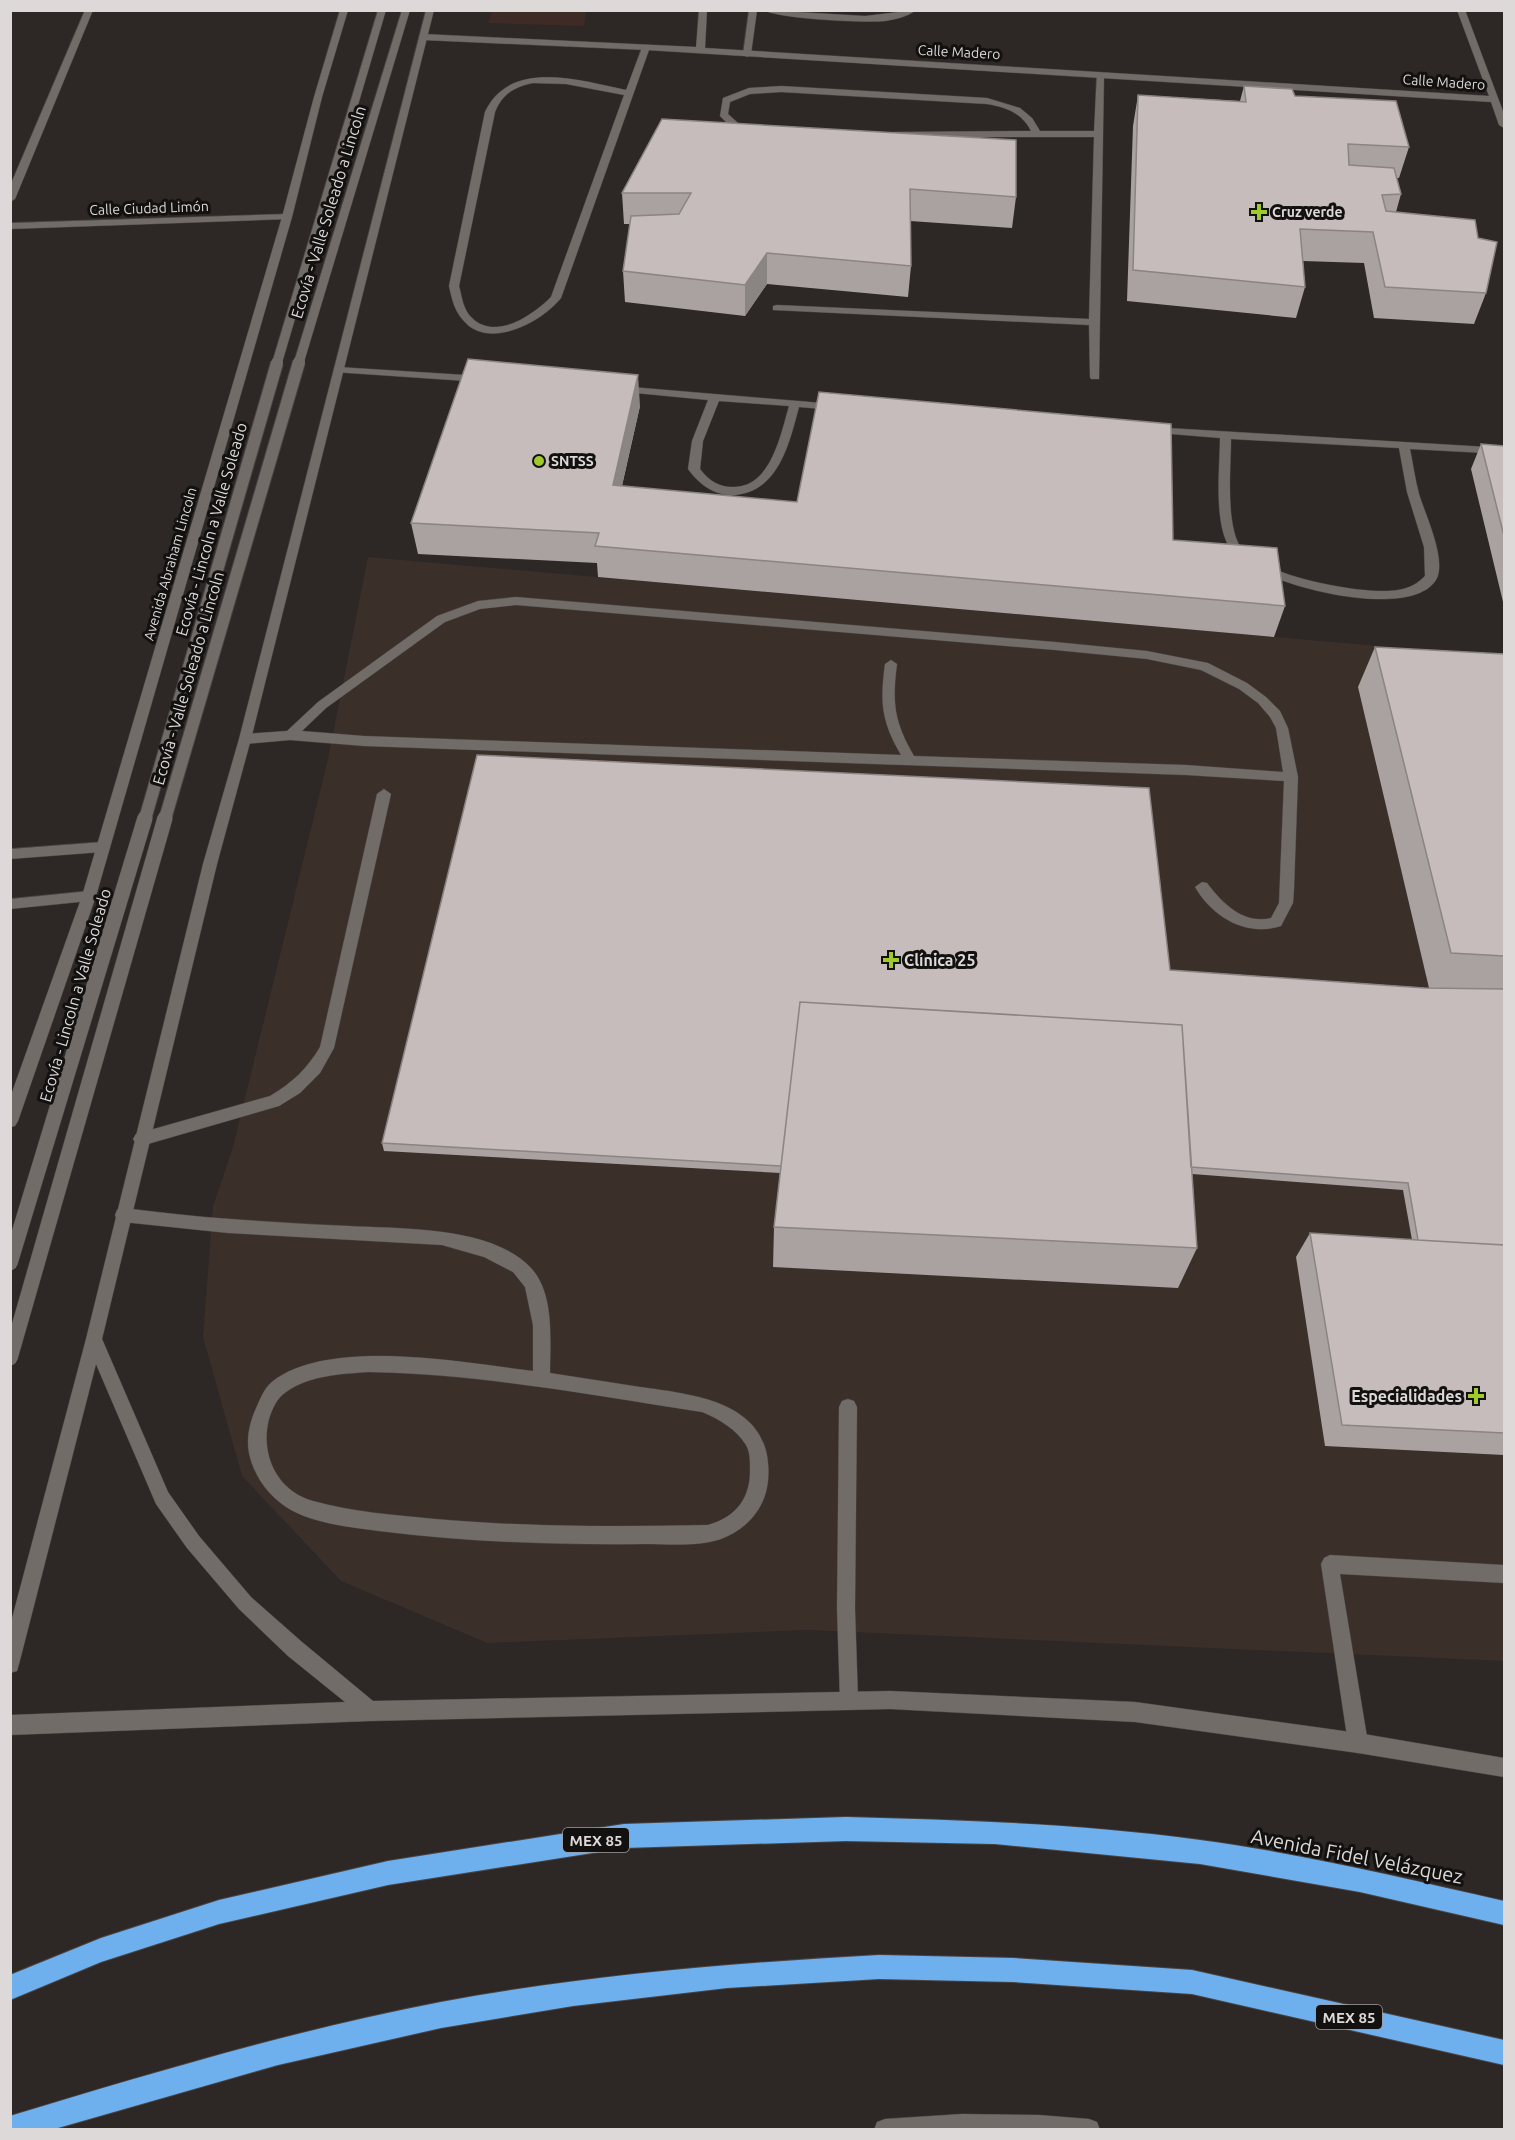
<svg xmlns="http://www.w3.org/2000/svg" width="1515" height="2140" viewBox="0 0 1515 2140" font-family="Ubuntu,sans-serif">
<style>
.commercial{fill:#3e2b26}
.built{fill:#3a2f29}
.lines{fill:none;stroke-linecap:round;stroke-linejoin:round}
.lane-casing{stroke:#494443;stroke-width:1}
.street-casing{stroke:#494443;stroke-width:1}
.secondary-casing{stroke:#494443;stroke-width:1}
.highway-casing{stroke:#494443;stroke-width:2}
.lane{fill:#726c68;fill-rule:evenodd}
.street{fill:#726c68;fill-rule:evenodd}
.secondary{fill:#726c68;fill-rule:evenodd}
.highway{fill:#6eafed;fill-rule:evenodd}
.lane-bridge-far1-casing{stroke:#494443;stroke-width:14;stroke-linecap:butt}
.lane-bridge-casing{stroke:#494443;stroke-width:16;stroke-linecap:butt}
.lane-bridge-far1{stroke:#726c68;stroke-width:12}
.lane-bridge{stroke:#726c68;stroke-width:15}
.wall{fill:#a9a2a1}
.shaded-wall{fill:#8a8483}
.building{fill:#c5bcbb;stroke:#8a8483;stroke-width:1.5}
.poi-dot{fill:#a0c92b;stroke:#131110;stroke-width:2}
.labels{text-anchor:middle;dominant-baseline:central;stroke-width:6;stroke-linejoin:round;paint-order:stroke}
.far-street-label{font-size:14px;fill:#ddd9d8;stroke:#131110}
.far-poi-label{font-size:14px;font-weight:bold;fill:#ddd9d8;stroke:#131110;text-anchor:start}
.shield{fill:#131110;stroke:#a09d9c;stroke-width:1.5}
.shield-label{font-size:15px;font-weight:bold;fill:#ddd9d8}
.street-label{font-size:16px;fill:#ddd9d8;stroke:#131110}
.poi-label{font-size:16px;font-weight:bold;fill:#ddd9d8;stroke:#131110;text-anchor:start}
.near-street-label{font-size:20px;fill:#ddd9d8;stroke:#131110}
</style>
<rect width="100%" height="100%" fill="#2d2725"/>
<path class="commercial" d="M 492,11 L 492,10 L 586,11 L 584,26 L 488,23 Z"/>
<path class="built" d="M 368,557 L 1504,657 L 1504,1661 L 808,1630 L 487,1643 L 341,1581 L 242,1476 L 203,1337 L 213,1206 L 233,1147 L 328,759 Z"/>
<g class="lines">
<g class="lane-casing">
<path id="lane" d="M 378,10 L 386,10 L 282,363 L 281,365 L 273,365 L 272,363 Z
M 402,10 L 410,10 L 304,362 L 303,364 L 295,364 L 294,362 Z
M 749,10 L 757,10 L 751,54 L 747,57 L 743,54 Z
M 763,10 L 865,16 L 916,10 C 907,17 896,19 885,21 C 863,23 780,19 763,10 Z
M 643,45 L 650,47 L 561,298 C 542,322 488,351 463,320 C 454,310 452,299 449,286 L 485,112 C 510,58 581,81 626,90 ZM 533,83 L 566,84 L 624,95 L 551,297 C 533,315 495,342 471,317 C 463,309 462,297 459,286 L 495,112 C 502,94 514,87 533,83 Z
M 1097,72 L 1104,74 L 1099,379 L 1091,379 L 1090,377 L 1089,325 L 773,310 L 773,306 L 777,305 L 1089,319 L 1094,137 L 896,137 L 893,136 L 893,132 L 1031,131 C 1022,113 1006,107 987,104 L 781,92 L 750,94 L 730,102 L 728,114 L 738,123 L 752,130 L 754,132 L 749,135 L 731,127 L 720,116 L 723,98 L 749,88 L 781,86 L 987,98 L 1020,108 L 1032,118 L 1040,131 L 1094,131 Z
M 338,367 L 481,376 L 486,379 L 481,382 L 334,372 L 334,368 Z
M 619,386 L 834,404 L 839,407 L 834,410 L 799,407 C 789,444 778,495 730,495 C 712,494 699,484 688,469 L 692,441 L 708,400 L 615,391 L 615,387 ZM 719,401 L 789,406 C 781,434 771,486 735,487 C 720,488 709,481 700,469 L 703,441 Z
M 1151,427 L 1504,448 L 1504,454 L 1410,449 C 1413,464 1415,479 1419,494 C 1425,514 1446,558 1437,578 C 1414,624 1261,585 1234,554 C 1212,529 1220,470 1220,438 L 1147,432 L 1145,430 ZM 1231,439 L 1399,448 L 1407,492 L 1424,547 L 1425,576 C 1417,584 1410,588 1398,590 C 1365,596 1261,576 1241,548 C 1225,524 1231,467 1231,439 Z
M 516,597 L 1055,642 L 1147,651 L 1208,663 L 1247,683 L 1266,697 L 1280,711 L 1288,728 L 1298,777 L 1294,889 L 1293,903 L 1281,926 C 1247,937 1213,918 1195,887 L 1202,882 L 1207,883 C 1222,903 1244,925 1271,918 L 1279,903 L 1284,781 L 1186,775 L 364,746 L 290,740 L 245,744 L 239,739 L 245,734 L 287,731 L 318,702 L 437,616 L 478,601 ZM 516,605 L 1055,650 L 1147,659 L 1201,670 L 1239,689 L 1258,703 L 1270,717 L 1276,728 L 1283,772 L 1186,765 L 914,756 C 894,722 892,703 897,664 L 891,660 L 885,664 C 880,702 881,721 901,755 L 364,736 L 302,731 L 326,708 L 445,622 L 480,609 Z
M 384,789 L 391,794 L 334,1048 L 320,1073 L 300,1093 L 279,1106 L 141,1146 L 136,1144 L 133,1139 L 136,1134 L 270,1096 C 292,1083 307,1069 320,1047 L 377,794 Z
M 123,1208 C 159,1212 195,1217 231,1219 C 271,1222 310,1224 349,1226 C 402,1229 492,1226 531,1268 C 555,1294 550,1341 550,1373 C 580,1378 610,1382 640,1387 C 697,1395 775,1402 768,1481 C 765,1509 747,1529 721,1539 C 698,1547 668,1544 644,1544 C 555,1545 466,1542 379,1531 C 350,1527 317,1524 291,1510 C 270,1498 254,1477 249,1453 C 246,1437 250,1421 257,1406 C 261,1397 265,1387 273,1381 C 331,1337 465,1363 533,1371 L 533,1325 L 525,1287 L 513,1272 L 484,1257 L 442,1245 L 228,1233 L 123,1222 L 117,1220 L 115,1215 L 117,1210 ZM 369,1372 C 481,1374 592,1395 702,1412 C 719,1419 736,1429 746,1445 C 750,1452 750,1460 750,1468 C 751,1497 737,1517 708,1525 C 617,1527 526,1527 435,1519 C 394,1515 353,1512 313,1501 C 276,1491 260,1453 269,1419 C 272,1409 277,1398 286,1392 C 310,1375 341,1374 369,1372 Z
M 848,1399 L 854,1401 L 857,1407 L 855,1609 L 858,1700 L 856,1707 L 849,1709 L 842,1707 L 840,1700 L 837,1609 L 839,1407 L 842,1401 Z
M 1330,1555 L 1504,1565 L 1504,1583 L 1340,1574 L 1368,1743 L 1365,1750 L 1358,1753 L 1351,1750 L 1348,1743 L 1321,1564 L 1324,1558 Z"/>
</g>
<g class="street-casing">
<path id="street" d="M 85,10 L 93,10 L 15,199 L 10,202 L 10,186 Z
M 699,10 L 707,10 L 705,48 L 1489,96 L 1457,10 L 1465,10 L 1504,114 L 1504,128 L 1499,125 L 1491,102 L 646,50 L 423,40 L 419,37 L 423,34 L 696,47 Z
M 287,214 L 290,215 L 290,219 L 10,229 L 10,223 Z
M 102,842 L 109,847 L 102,852 L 10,859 L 10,849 Z
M 89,891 L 96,896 L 89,901 L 10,909 L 10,899 Z"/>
</g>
<g class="secondary-casing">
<path id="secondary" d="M 340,10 L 348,10 L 322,97 L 292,217 L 96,896 L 18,1121 L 15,1126 L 10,1127 L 10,1098 L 82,896 L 282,217 L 314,97 Z
M 426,10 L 434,10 L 251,739 L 217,864 L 102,1339 L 168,1492 L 199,1536 L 251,1597 L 302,1642 L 373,1701 L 890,1691 L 1135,1702 L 1358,1733 L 1504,1758 L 1504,1777 L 1358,1753 L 1135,1722 L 890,1709 L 370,1721 L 10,1735 L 10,1715 L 345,1702 L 288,1656 L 239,1609 L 187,1548 L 156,1504 L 96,1364 L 19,1664 L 17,1671 L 10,1673 L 10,1626 L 86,1339 L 203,864 L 239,739 Z
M 962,2114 L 1039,2115 L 1089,2119 L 1097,2122 L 1100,2130 L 874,2130 L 877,2122 L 885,2119 Z"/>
</g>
<g class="highway-casing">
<path id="highway" d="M 846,1817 C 964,1820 1083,1824 1200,1840 C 1303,1854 1403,1878 1504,1901 L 1504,1925 L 1360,1892 L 1200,1864 L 995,1844 L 846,1841 L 624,1848 L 388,1885 L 219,1924 L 101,1962 L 10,2000 L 10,1975 L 101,1938 L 219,1900 L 388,1861 L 624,1824 Z
M 879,1955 L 1013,1958 L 1192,1970 L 1504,2040 L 1504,2065 L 1192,1994 L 1013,1982 L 879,1979 L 727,1988 L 573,2006 L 441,2028 L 278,2065 L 51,2130 L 10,2130 L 10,2116 C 152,2073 295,2030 441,2002 C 586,1975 732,1963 879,1955 Z"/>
</g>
<use href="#lane" class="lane"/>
<use href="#street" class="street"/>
<use href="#secondary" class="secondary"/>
<use href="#highway" class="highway"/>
<g class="lane-bridge-far1-casing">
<path id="lane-bridge-far1" d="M 145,819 L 277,363
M 165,819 L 299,362"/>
</g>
<g class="lane-bridge-casing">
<path id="lane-bridge" d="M 10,1263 L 145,818
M 10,1358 L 165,818"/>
</g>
<use href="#lane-bridge-far1" class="lane-bridge-far1"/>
<use href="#lane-bridge" class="lane-bridge"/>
</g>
<path class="wall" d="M 1244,86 L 1295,96 L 1409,147 L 1399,178 L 1397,178 L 1401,194 L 1396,212 L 1486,293 L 1474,324 L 1374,318 L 1364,263 L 1303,261 L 1305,287 L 1296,318 L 1127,301 L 1133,126 L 1138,95 L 1240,101 Z
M 662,119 L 1016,197 L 1012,228 L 910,221 L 911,266 L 908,297 L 767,284 L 745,316 L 625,302 L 623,271 L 630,224 L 624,224 L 622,193 Z
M 640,406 L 622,486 L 1173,540 L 1285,606 L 1274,637 L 598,577 L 597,563 L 418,554 L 411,523 Z
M 1481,444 L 1504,446 L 1504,606 L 1471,469 Z
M 1375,647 L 1504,654 L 1504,1455 L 1325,1446 L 1296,1257 L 1310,1233 L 1412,1240 L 1403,1190 L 1192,1174 L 1197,1248 L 1178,1288 L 773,1267 L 774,1227 L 780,1173 L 384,1151 L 382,1143 L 1170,970 L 1429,988 L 1358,687 Z"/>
<path class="shaded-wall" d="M 767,253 L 767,284 L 745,316 L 745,285 Z
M 638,375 L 640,406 L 615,516 L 613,485 Z"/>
<path class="building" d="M 1244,86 L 1292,89 L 1295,96 L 1396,101 L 1409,147 L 1348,144 L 1349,165 L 1394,168 L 1401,194 L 1382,195 L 1386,211 L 1475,220 L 1478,238 L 1497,242 L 1486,293 L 1385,287 L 1373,232 L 1300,229 L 1305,287 L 1133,270 L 1138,95 L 1246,102 Z
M 662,119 L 1016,140 L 1016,197 L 910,189 L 911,266 L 767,253 L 745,285 L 623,271 L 631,216 L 679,214 L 691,193 L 622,193 Z
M 468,359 L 638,375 L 613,485 L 797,502 L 819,392 L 1171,424 L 1173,540 L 1277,548 L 1285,606 L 595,546 L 599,533 L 411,523 Z
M 1481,444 L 1504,446 L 1504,536 Z
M 1375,647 L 1504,654 L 1504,956 L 1451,953 Z
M 477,755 L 1149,788 L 1170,970 L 1424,988 L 1504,989 L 1504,1245 L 1418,1240 L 1408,1183 L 1191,1167 L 1182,1025 L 800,1002 L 781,1166 L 382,1143 Z
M 800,1002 L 1182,1025 L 1197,1248 L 774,1227 Z
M 1310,1233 L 1434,1241 L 1504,1245 L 1504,1433 L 1342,1425 Z"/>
<g class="poi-dot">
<path d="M1256 203h6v6h6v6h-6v6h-6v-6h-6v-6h6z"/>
<circle cx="539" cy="461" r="6"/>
<path d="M888 951h6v6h6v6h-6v6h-6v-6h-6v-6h6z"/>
<path d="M1473 1387h6v6h6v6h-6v6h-6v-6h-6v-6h6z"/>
</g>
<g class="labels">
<g class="far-street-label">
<text transform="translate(959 52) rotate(3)">Calle Madero</text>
<text transform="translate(1444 82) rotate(4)">Calle Madero</text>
<text transform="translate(149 208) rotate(-2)">Calle Ciudad Limón</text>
<text transform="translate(170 564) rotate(-74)">Avenida Abraham Lincoln</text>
</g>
<g class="far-poi-label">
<text x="1272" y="212">Cruz verde</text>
<text x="551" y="461">SNTSS</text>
</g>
<g class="shield">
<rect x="563" y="1828" width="66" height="24" rx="4.5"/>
<rect x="1316" y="2005" width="66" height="24" rx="4.5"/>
</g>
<g class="shield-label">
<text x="596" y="1840">MEX 85</text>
<text x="1349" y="2017">MEX 85</text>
</g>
<g class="street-label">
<text transform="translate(328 212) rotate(-73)">Ecovía - Valle Soleado a Lincoln</text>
<text transform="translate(211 529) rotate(-74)">Ecovía - Lincoln a Valle Soleado</text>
<text transform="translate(188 678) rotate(-74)">Ecovía - Valle Soleado a Lincoln</text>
<text transform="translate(75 995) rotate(-74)">Ecovía - Lincoln a Valle Soleado</text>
</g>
<g class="poi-label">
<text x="904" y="960">Clínica 25</text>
<text x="1462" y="1396" text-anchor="end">Especialidades</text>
</g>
<g class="near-street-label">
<text transform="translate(1357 1856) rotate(11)">Avenida Fidel Velázquez</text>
</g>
</g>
<rect width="1515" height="2140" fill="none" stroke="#ddd9d8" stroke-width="24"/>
</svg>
